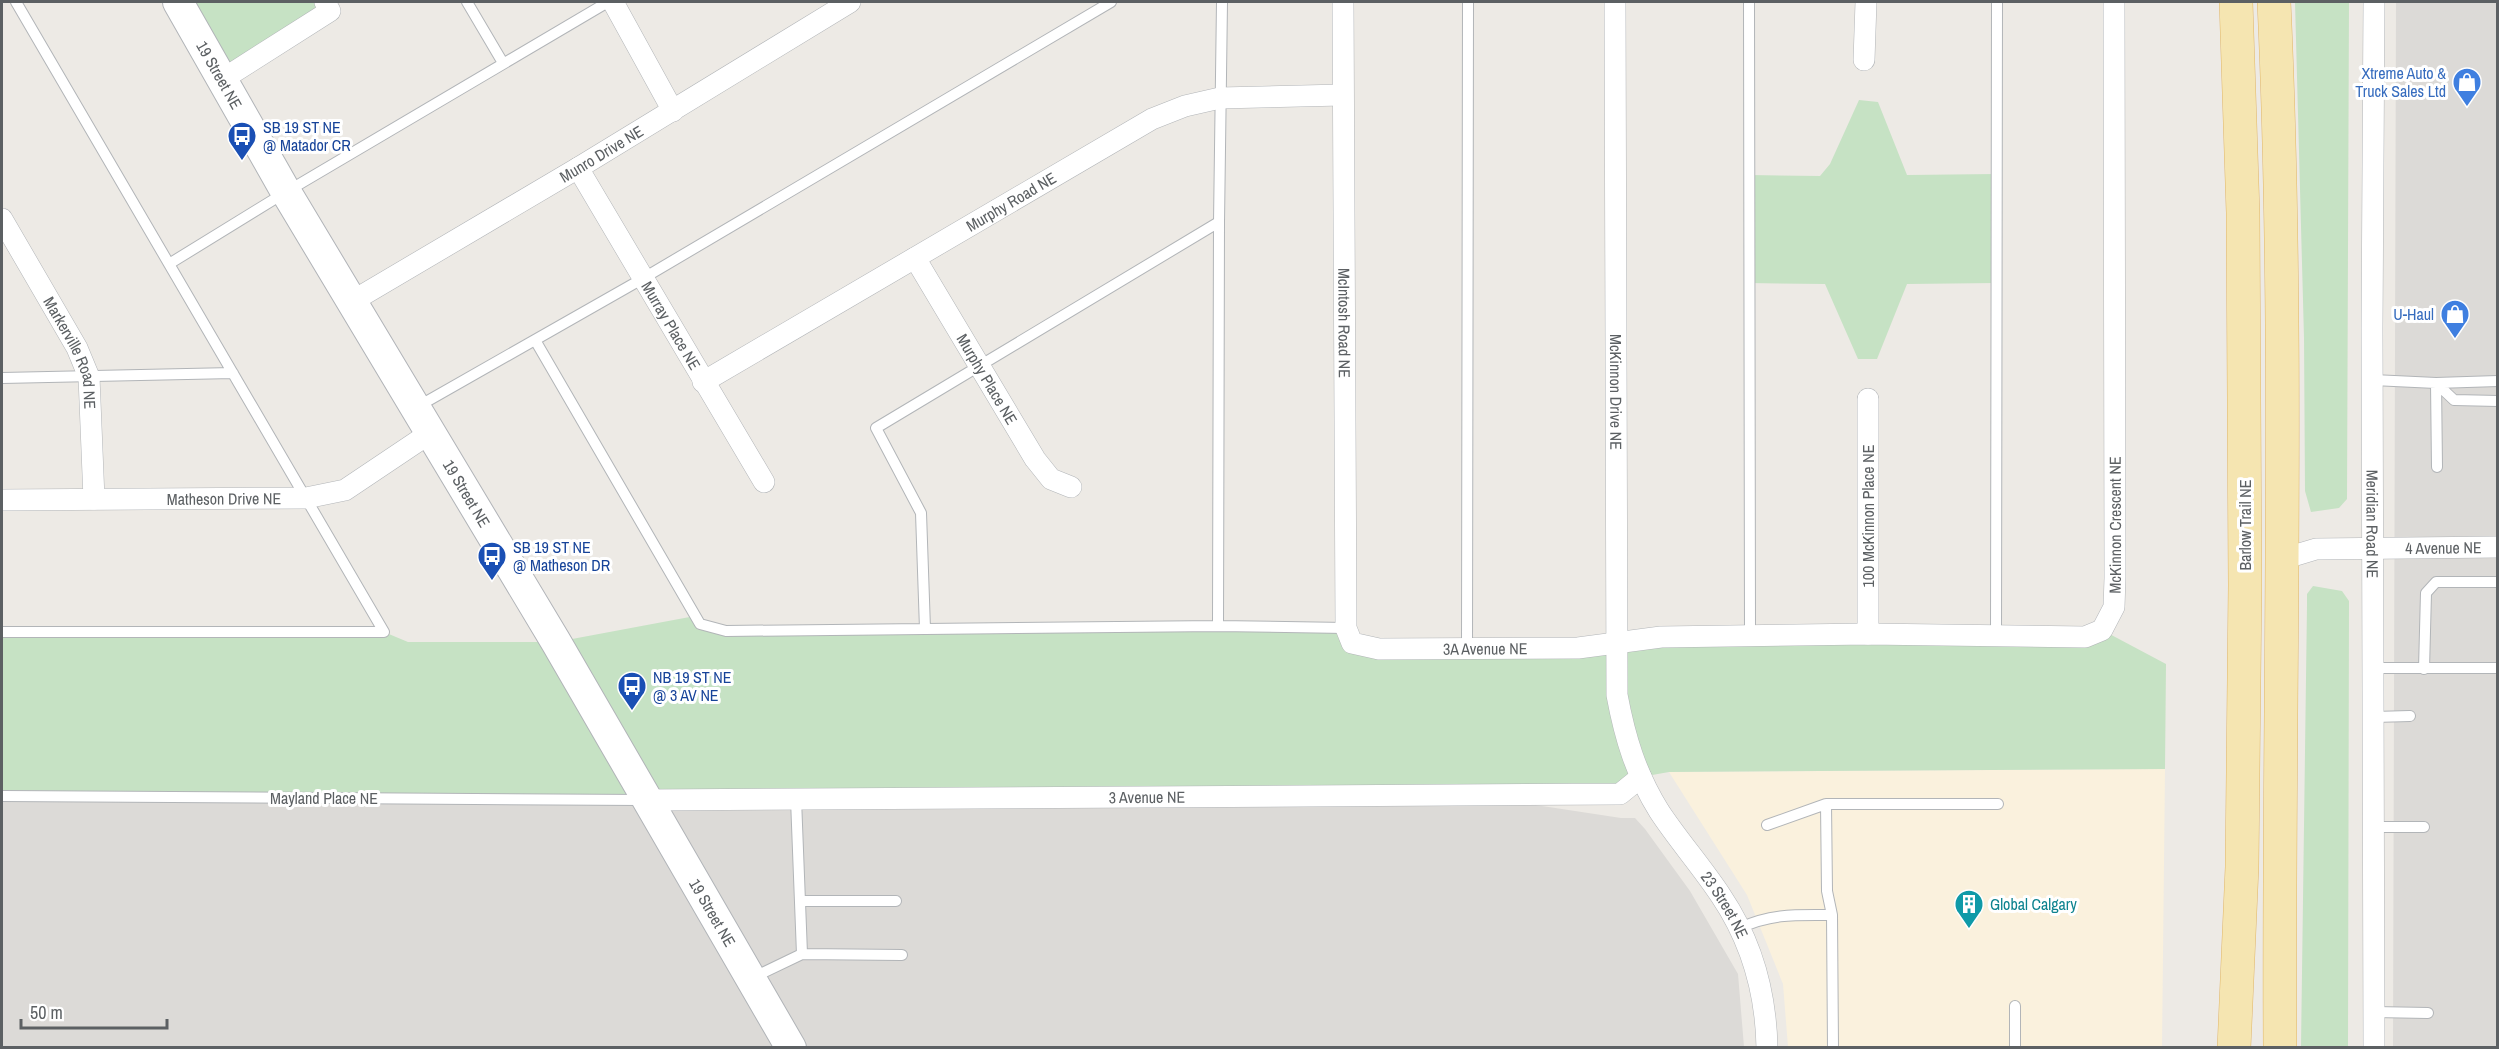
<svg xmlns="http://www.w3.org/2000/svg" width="2499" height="1049" viewBox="0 0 2499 1049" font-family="'Archivo Narrow',sans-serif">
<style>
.commercial{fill:#faf1dd}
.industrial{fill:#dcdad7}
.green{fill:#c6e2c4}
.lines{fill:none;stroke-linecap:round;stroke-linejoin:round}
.lane-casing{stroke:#b2b5b8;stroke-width:12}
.street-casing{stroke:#b2b5b8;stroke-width:22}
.secondary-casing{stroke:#b1b4b8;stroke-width:32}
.primary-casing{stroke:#e0b66a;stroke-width:34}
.lane{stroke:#fff;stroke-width:10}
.street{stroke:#fff;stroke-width:21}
.secondary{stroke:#fff;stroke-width:30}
.primary{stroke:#f5e5b1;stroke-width:33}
.labels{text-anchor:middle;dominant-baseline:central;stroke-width:6;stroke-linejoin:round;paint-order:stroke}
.shop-label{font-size:16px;fill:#366cbe;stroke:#fff;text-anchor:end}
.street-label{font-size:16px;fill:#5c6063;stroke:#fff}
.transit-label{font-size:16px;fill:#164399;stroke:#fff;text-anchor:start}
.culture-label{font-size:16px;fill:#0d838f;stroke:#fff;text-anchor:start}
</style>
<rect width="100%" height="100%" fill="#edeae5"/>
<path class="commercial" d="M 2165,769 L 2162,1047 L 1788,1047 L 1783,984 L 1747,895 L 1669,772 Z"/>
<path class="industrial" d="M 2396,2 L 2497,2 L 2497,1047 L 2393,1048 Z
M 2,790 L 1470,795 L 1621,818 L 1635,818 L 1645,829 L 1690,891 L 1738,974 L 1744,1047 L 2,1048 Z"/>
<path class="green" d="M 178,2 L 325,2 L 223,79 Z
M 2295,2 L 2349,2 L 2347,499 L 2339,508 L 2311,512 L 2305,491 L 2304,338 Z
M 1859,100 L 1878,102 L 1907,175 L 1996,174 L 1996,283 L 1907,284 L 1877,359 L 1858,359 L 1825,284 L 1749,283 L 1749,175 L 1820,176 L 1830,164 Z
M 2313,586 L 2342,591 L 2349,601 L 2348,1047 L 2301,1047 L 2307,605 L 2307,594 Z
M 695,616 L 726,631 L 1346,628 L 1352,643 L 2102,630 L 2166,664 L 2165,769 L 1669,772 L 1641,777 L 1620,794 L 647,800 L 2,790 L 2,632 L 384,632 L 408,642 L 556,642 Z"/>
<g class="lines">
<g class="lane-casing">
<path id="lane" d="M 467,2 L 503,63
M 1749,2 L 1750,636
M 169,264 L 286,192 L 608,2
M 535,340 L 700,624 L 726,631 L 1218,626 L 1346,628
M 2,378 L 233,373
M 2373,380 L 2436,383 L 2498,381
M 2436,383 L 2437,467
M 2436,383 L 2454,400 L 2498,401
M 417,407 L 642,279 L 1111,2
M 1218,626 L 1219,222 L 1222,2
M 925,629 L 921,513 L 876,428 L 1219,222
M 2,632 L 384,632 L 16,2
M 1996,636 L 1997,2
M 1467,649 L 1468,2
M 2374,668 L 2498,668
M 2424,669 L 2426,593 L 2436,582 L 2498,582
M 2374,717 L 2410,716
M 2,796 L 643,800
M 796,799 L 802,954
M 1767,825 L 1826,804
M 2374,827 L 2424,827
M 800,901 L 896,901
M 1832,915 L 1827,891 L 1826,804 L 1998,804
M 1740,928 C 1772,913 1798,915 1832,915 L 1833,1048
M 752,978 L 802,954 L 902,955
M 2374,1012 L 2428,1013
M 2015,1048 L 2015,1006"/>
</g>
<g class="street-casing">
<g id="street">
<path d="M 613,2 L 673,111"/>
<path id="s1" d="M 1343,2 L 1346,628 L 1352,643 L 1379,649 L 1578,648 L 1661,637 L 1868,634 L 2085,637 L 2102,630 L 2114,607 L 2115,578 L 2114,2"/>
<path id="s2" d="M 1615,2 L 1617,695 C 1625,738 1636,774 1659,811 C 1678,840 1702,867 1721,896 C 1752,942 1766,993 1767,1048"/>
<path id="s3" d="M 2374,2 L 2372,329 L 2374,1048"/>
<path d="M 1864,60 L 1866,2"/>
<path d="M 223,79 L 330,11 L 325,2"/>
<path id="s4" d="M 578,168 L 764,482"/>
<path id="s5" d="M 2,219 L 77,348 L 89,377 L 94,499"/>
<path id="s6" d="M 915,258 L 1035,459 L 1051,479 L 1071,487"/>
<path id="s7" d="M 351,302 L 578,168 L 850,2"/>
<path id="s8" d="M 703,382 L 1152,119 L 1185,106 L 1220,98 L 1342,95"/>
<path id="s9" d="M 2,500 L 306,498 L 345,490 L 430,433"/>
<path id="s10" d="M 2283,559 L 2316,549 L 2498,547"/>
<path d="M 1868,634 L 1868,399"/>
<path id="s11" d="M 647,800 L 1620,794 L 1641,777"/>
</g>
</g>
<g class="secondary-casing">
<g id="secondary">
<path id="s12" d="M 178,2 L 286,192 L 556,642 L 791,1048"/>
</g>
</g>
<g class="primary-casing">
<path id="primary" d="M 2274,2 C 2290,350 2278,699 2280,1048
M 2234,1048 L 2242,867 L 2245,585 L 2243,213 L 2236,2"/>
</g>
<use href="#lane" class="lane"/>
<use href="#street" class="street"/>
<use href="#secondary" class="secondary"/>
<use href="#primary" class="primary"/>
</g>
<defs>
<g id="shop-pin" transform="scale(1.5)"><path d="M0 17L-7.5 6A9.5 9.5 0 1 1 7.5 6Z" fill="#3f7fe0" stroke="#fff"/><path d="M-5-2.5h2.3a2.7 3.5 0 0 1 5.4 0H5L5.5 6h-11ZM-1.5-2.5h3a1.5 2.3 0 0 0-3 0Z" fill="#fff"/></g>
<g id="bus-pin" transform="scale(1.5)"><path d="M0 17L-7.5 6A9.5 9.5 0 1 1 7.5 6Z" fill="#1a4fb4" stroke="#fff"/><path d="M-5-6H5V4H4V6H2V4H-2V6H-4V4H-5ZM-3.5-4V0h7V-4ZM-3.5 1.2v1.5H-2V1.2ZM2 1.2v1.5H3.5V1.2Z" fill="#fff"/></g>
<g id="building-pin" transform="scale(1.5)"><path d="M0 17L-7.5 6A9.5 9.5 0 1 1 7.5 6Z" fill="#0f9aa8" stroke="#fff"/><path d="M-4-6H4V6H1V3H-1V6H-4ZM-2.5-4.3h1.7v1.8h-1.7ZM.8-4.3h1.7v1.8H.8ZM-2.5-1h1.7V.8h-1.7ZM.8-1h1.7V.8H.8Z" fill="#fff"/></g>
</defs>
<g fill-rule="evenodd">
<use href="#shop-pin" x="2467" y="82"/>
<use href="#bus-pin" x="242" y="136"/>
<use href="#shop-pin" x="2455" y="314"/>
<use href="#bus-pin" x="492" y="556"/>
<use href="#bus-pin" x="632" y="686"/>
<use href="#building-pin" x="1969" y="904"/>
</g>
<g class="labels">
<g class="shop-label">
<text x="2446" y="73">Xtreme Auto &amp;<tspan x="2446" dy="18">Truck Sales Ltd</tspan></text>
<text x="2434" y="314">U-Haul</text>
</g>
<g class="street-label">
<text stroke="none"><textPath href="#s12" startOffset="84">19 Street NE</textPath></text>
<text stroke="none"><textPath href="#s7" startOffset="291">Munro Drive NE</textPath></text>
<text stroke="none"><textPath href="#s8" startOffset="357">Murphy Road NE</textPath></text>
<text stroke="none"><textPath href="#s1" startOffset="321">McIntosh Road NE</textPath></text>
<text stroke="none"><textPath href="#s4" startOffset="183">Murray Place NE</textPath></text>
<text stroke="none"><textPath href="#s5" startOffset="152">Markerville Road NE</textPath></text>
<text stroke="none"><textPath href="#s6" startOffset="141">Murphy Place NE</textPath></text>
<text stroke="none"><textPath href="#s2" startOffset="390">McKinnon Drive NE</textPath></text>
<text stroke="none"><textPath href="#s12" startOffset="570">19 Street NE</textPath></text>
<text stroke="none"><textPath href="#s9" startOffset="222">Matheson Drive NE</textPath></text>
<text transform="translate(1868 516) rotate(-90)">100 McKinnon Place NE</text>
<text stroke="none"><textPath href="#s3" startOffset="522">Meridian Road NE</textPath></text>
<text stroke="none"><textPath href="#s1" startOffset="1503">McKinnon Crescent NE</textPath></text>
<text transform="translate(2245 525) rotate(-90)">Barlow Trail NE</text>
<text stroke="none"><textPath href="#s10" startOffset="162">4 Avenue NE</textPath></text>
<text stroke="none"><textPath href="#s1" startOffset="776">3A Avenue NE</textPath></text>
<text stroke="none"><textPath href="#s11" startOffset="500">3 Avenue NE</textPath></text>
<text x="324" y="798">Mayland Place NE</text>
<text stroke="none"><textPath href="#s2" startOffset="932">23 Street NE</textPath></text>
<text stroke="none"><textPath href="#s12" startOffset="1056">19 Street NE</textPath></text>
</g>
<g class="transit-label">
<text x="263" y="127">SB 19 ST NE<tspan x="263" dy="18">@ Matador CR</tspan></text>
<text x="513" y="547">SB 19 ST NE<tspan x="513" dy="18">@ Matheson DR</tspan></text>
<text x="653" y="677">NB 19 ST NE<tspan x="653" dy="18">@ 3 AV NE</tspan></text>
</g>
<g class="culture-label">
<text x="1990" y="904">Global Calgary</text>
</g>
</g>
<rect width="2499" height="1049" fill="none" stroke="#5c6063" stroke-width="6"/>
<path d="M21 1019v9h146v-9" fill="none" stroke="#5c6063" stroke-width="3"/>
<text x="30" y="1019" font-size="18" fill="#5c6063" stroke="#ffffff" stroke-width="4.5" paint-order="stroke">50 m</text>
</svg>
